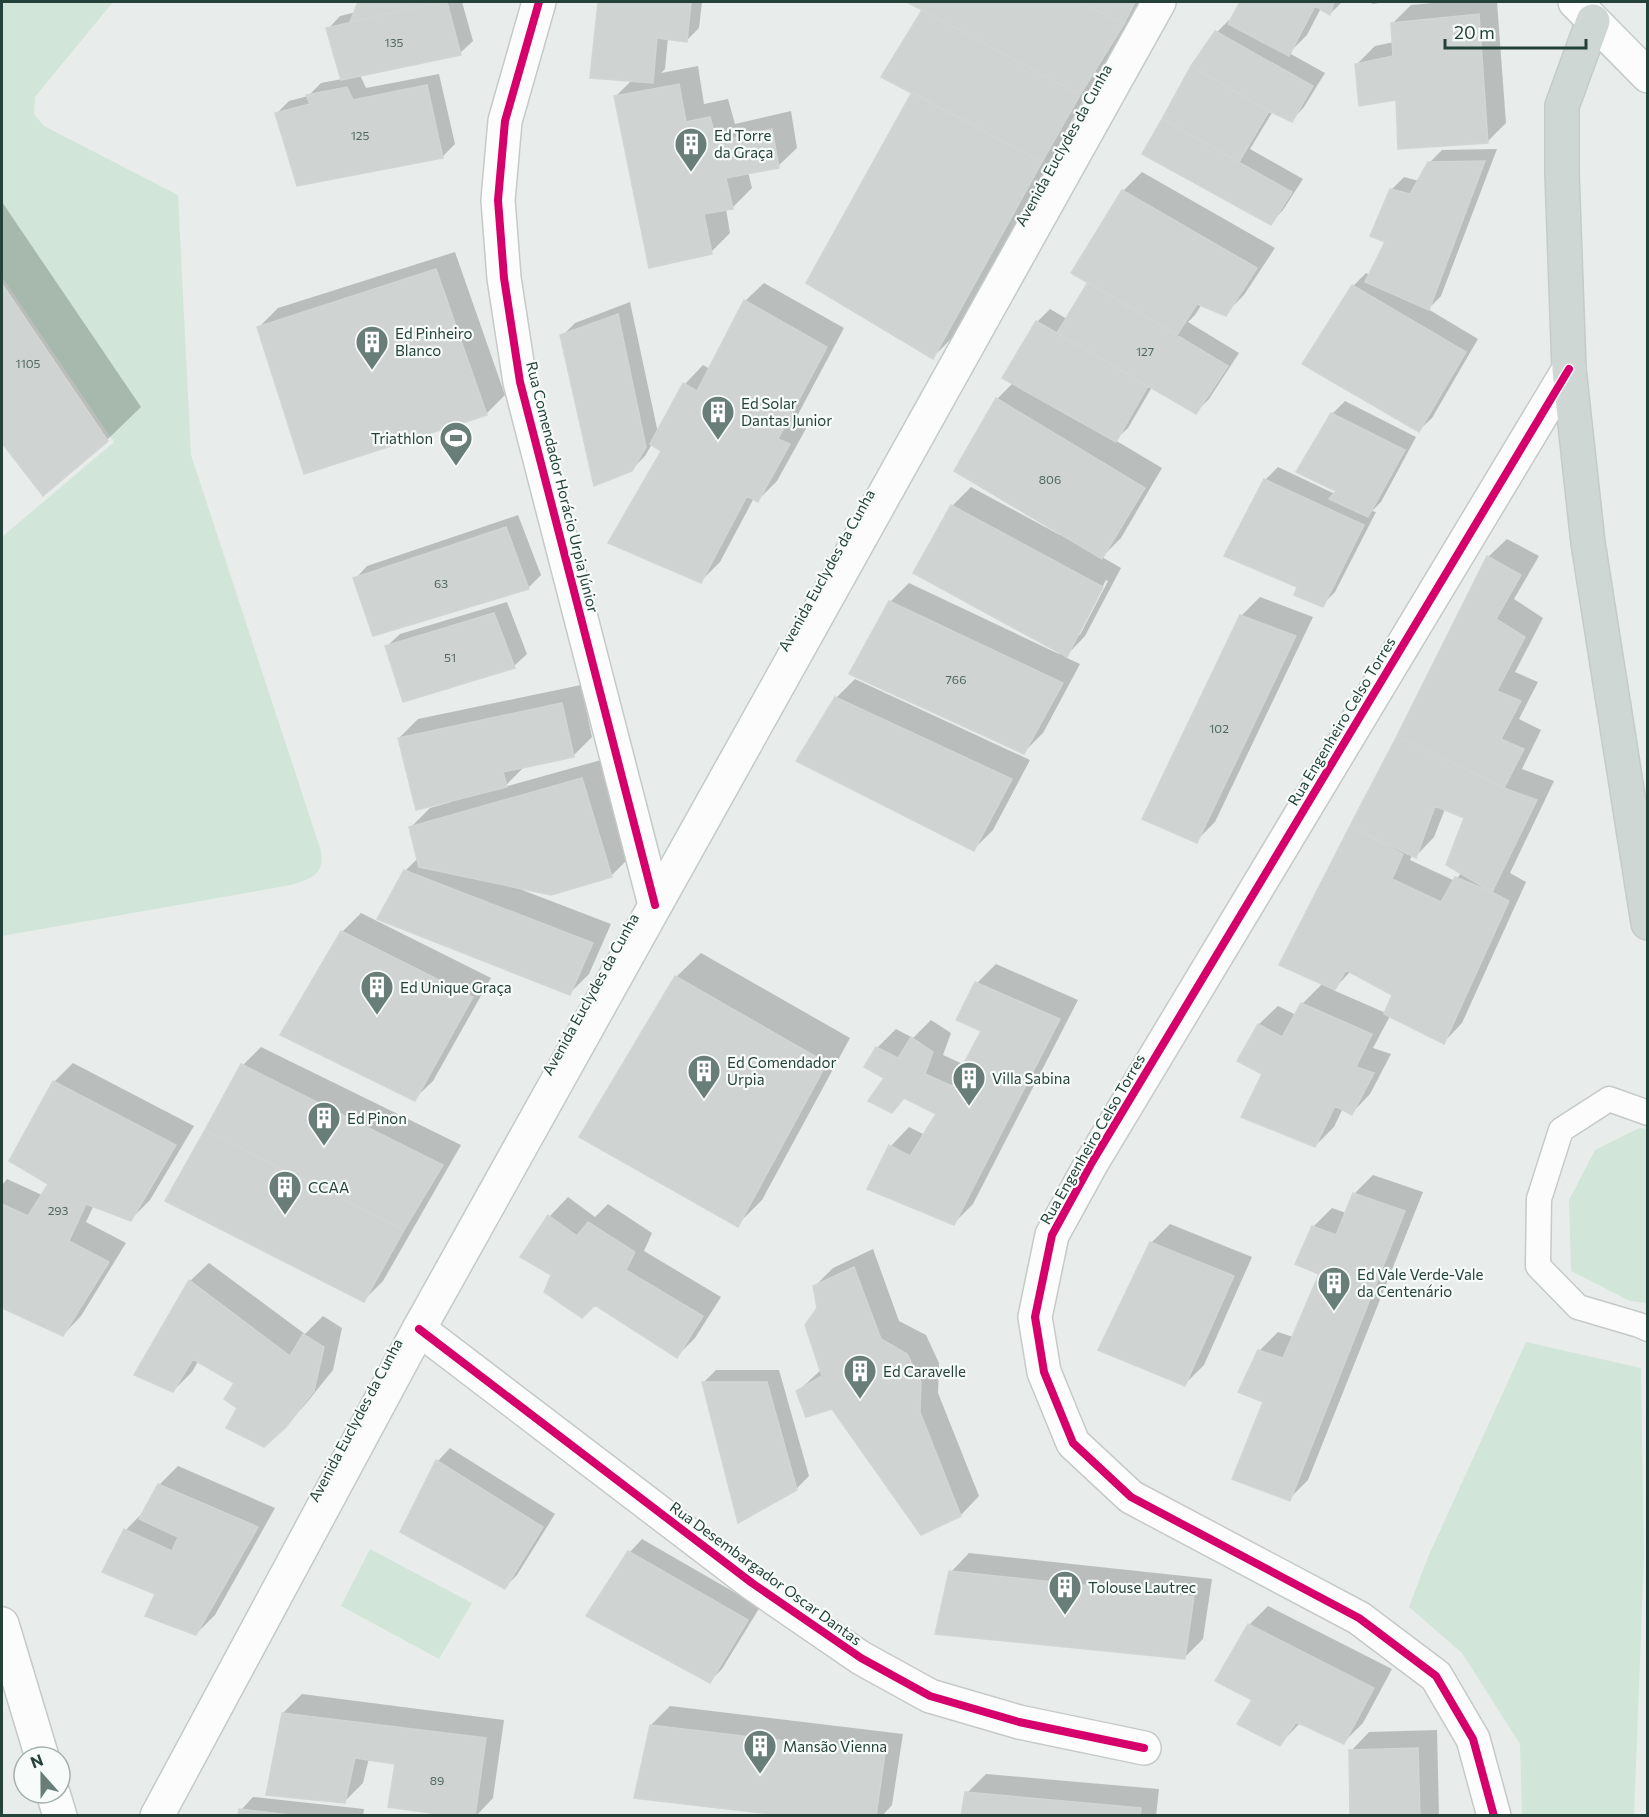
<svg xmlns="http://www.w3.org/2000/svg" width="1649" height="1817" viewBox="0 0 1649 1817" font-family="Commissioner,sans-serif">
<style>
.green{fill:#d1e6d8}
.shadow{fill:#0003;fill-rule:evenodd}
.building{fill:#cfd4d2;stroke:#d1d6d4;stroke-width:1.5}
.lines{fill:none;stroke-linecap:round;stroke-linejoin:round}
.lane-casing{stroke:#c5cac8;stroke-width:27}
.street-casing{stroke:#c5cac8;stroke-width:36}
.secondary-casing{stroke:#c3cbc8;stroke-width:36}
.primary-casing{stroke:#c3ccc9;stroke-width:36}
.lane{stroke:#fcfcfc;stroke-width:24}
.street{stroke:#fcfcfc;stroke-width:33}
.secondary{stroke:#fcfcfc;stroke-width:33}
.primary{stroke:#cfd7d5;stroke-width:33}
.cycleway-casing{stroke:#f7fbf9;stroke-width:11}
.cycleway{stroke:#d6006c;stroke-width:8}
.labels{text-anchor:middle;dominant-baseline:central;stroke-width:4.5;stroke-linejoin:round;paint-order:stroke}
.number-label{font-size:12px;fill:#506761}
.poi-label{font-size:15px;fill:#24423a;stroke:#f7fbf9;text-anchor:start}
.street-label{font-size:15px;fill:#24423a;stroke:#f7fbf9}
</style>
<rect width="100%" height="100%" fill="#e8edeb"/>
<path class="green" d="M 2,2 L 113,2 L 35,97 L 34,114 L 44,126 L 178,195 L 191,455 L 321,851 C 325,875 311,879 291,885 L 2,936 L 2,537 L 114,442 L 2,277 Z
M 1639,1128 L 1648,1129 L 1647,1303 L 1630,1301 L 1571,1271 L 1569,1200 L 1595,1150 Z
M 1526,1342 L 1641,1368 L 1644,1558 L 1634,1815 L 1522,1815 L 1520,1744 L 1462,1653 L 1409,1607 L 1428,1557 Z
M 370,1549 L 472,1603 L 439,1659 L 341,1606 Z"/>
<path class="shadow" d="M 360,2 L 462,2 L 473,41 L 460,53 L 360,75 L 366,88 L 439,74 L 455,144 L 443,156 L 277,113 L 289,101 L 308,96 L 321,83 L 342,79 L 328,29 L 340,16 L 356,12 Z
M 600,2 L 702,2 L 699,28 L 686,41 L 668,38 L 665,69 L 661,73 L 698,66 L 704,104 L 728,99 L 735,124 L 791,111 L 797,148 L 778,166 L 748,172 L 752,188 L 733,207 L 726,209 L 730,233 L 711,252 L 615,97 L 632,80 L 592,76 Z
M 910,2 L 1143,2 L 1098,74 L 1063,136 L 1065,137 L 957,333 L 933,357 L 913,92 L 924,9 Z
M 1241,2 L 1342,2 L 1330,14 L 1321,8 L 1307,35 L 1289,53 L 1325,73 L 1304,107 L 1292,120 L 1273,111 L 1250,149 L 1303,179 L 1283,210 L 1271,223 L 1144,153 L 1193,67 L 1217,32 L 1229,20 L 1231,21 Z
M 1372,2 L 1387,2 L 1372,4 Z
M 1444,2 L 1497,2 L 1506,123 L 1487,142 L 1397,99 L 1356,65 L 1375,46 L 1394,42 L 1392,24 L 1411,5 Z
M 1497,149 L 1441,296 L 1428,309 L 1478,339 L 1432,418 L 1419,430 L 1304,364 L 1353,286 L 1366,273 L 1370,275 L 1387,241 L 1391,190 L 1404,177 L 1419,181 L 1429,163 L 1442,150 Z
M 1142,172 L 1275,248 L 1244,295 L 1225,314 L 1202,304 L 1195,315 L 1188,322 L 1239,353 L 1209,399 L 1196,412 L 1152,387 L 1128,428 L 1115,440 L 1162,468 L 1121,538 L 1102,557 L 1121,568 L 1085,636 L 1065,657 L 1080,664 L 1043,733 L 1024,752 L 890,602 L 909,583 L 1059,654 L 1060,652 L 952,506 L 971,487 L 1060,535 L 1061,533 L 997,399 L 1013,383 L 1037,322 L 1050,309 L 1067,319 L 1089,282 L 1123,191 ZM 1106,580 L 1108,581 L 1080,635 L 1077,635 Z
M 2,202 L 141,407 L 107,440 L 43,494 L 2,441 Z
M 455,252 L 505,395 L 486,414 L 259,327 L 278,308 Z
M 764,283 L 844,328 L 795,420 L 808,425 L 777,481 L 758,500 L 754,498 L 720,562 L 701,581 L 663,450 L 652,444 L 645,456 L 631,470 L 562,336 L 575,323 L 630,302 L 658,433 L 685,384 L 703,365 L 710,369 L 745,301 Z
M 1345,401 L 1416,437 L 1381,502 L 1372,511 L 1376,512 L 1335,592 L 1322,605 L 1299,586 L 1265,480 L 1278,467 L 1335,494 L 1338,491 L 1332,414 Z
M 518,515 L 541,575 L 529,587 L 374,634 L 355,579 L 367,566 Z
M 1507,539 L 1539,556 L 1514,599 L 1543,618 L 1515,672 L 1538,682 L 1519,719 L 1541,730 L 1522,769 L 1554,781 L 1510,873 L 1526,882 L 1462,1023 L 1444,1042 L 1390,1016 L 1373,1048 L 1391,1054 L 1370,1094 L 1352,1113 L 1343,1108 L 1334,1127 L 1315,1146 L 1264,1073 L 1239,1060 L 1259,1024 L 1278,1006 L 1296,1015 L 1302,1004 L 1323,983 L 1281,964 L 1398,737 L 1488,557 ZM 1445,809 L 1466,818 L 1461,873 L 1455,881 L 1410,860 L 1412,855 L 1416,856 L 1434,837 ZM 1351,971 L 1393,994 L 1386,1013 L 1333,990 Z
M 1260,597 L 1313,617 L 1215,822 L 1196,841 L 1241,616 Z
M 507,602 L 527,654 L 514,666 L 387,646 L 400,634 Z
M 855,679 L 1030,760 L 993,830 L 974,849 L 836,698 Z
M 581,685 L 592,737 L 573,756 L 525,766 L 504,787 L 601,760 L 630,857 L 611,876 L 517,886 L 517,888 L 611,924 L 589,974 L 570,993 L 405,871 L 418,858 L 411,827 L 430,808 L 451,802 L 399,738 L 418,719 Z
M 361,913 L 491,978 L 433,1081 L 414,1099 L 342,932 Z
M 701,953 L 850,1038 L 762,1200 L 737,1225 L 676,977 Z
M 996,964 L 1078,1000 L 973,1204 L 954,1223 L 891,1146 L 909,1127 L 925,1135 L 938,1113 L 905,1097 L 892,1111 L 886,1077 L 866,1067 L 877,1048 L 896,1029 L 913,1038 L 931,1020 L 951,1033 L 943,1055 L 965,1065 L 983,1030 L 977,983 Z
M 261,1047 L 461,1145 L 383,1281 L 364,1300 L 243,1065 Z
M 73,1063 L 194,1126 L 150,1200 L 131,1219 L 94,1205 L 86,1222 L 126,1243 L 81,1316 L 63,1335 L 2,1307 L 2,1185 L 7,1179 L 42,1195 L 50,1183 L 54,1082 Z
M 1373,1175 L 1423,1192 L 1308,1480 L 1289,1499 L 1265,1401 L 1259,1351 L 1278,1332 L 1293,1337 L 1321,1273 L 1313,1227 L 1332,1208 L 1346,1213 L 1354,1194 Z
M 568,1197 L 595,1217 L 608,1204 L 652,1233 L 644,1251 L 721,1297 L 695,1338 L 677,1356 L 553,1274 L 522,1256 L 550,1216 Z
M 1170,1224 L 1252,1257 L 1204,1365 L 1185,1384 L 1151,1243 Z
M 873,1249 L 899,1321 L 926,1335 L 939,1363 L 938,1393 L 979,1496 L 961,1515 L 922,1533 L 833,1408 L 798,1391 L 821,1370 L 819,1308 L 814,1287 L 833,1268 Z
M 209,1263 L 305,1334 L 323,1316 L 342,1328 L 333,1370 L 304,1406 L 285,1426 L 239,1407 L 236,1383 L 199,1360 L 192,1372 L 173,1391 L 190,1281 Z
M 716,1370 L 779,1370 L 809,1476 L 796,1489 L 704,1382 Z
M 450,1448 L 555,1514 L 517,1575 L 505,1587 L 402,1532 L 438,1461 Z
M 178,1466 L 275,1508 L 215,1615 L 196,1634 L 157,1593 L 104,1571 L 126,1530 L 144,1511 L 159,1485 Z
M 642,1539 L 760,1607 L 722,1669 L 710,1681 L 630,1552 Z
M 969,1553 L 1212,1579 L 1203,1639 L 1184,1658 L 951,1572 Z
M 1268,1606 L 1392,1669 L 1363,1723 L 1344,1742 L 1301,1722 L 1280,1744 L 1254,1700 L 1249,1625 Z
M 302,1694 L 504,1720 L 493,1798 L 476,1816 L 465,1816 L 397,1763 L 369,1758 L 363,1783 L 344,1802 L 283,1713 Z
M 670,1706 L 903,1734 L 892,1805 L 882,1816 L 802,1816 L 651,1725 Z
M 1437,1730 L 1439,1816 L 1352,1816 L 1351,1751 L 1369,1732 Z
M 986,1774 L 1159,1789 L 1156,1816 L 963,1816 L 967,1793 Z
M 253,1797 L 364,1809 L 363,1816 L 239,1816 L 241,1810 Z"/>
<path class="building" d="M 358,2 L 439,2 L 350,22 Z
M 439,2 L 447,2 L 461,55 L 341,80 L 326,28 Z
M 598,2 L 691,2 L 687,42 L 657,38 L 653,83 L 590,78 Z
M 907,2 L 1079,2 L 1124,24 L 1080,95 Z
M 1079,2 L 1135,2 L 1124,24 Z
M 1240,2 L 1334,2 L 1330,15 L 1315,6 L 1289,56 L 1228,24 Z
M 922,10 L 1080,95 L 1042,162 L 881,77 Z
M 1479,14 L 1488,143 L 1398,149 L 1396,100 L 1359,106 L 1355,64 L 1393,56 L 1391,23 Z
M 1215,31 L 1313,86 L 1292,122 L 1269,111 L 1191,66 Z
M 1191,66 L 1269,111 L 1239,162 L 1162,119 Z
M 679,84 L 686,122 L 710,117 L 717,142 L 772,129 L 779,168 L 726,178 L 733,209 L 704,214 L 712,254 L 649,268 L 614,96 Z
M 427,85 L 443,158 L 297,186 L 275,113 L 310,104 L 306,95 L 347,87 L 353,100 Z
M 912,92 L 1042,162 L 933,359 L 806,283 Z
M 1162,119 L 1292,192 L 1271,225 L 1142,154 Z
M 1485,161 L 1429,310 L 1365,282 L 1385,242 L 1370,236 L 1390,189 L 1410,194 L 1428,162 Z
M 1122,190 L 1257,268 L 1226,316 L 1197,304 L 1177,335 L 1071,273 Z
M 436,269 L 487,415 L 304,474 L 257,327 Z
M 1088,282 L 1228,366 L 1196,414 L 1057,333 Z
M 2,284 L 108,441 L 43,496 L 2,443 Z
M 1352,285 L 1466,352 L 1419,432 L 1302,364 Z
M 744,300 L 827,347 L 778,439 L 790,444 L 758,502 L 747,496 L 701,583 L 608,543 L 661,451 L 650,444 L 683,383 L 697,391 Z
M 618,314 L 646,447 L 632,471 L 594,486 L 560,335 Z
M 1036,321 L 1148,386 L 1116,442 L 1002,378 Z
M 996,398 L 1145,488 L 1102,559 L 954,471 Z
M 1331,413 L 1405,450 L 1368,517 L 1329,499 L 1336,491 L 1296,472 Z
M 1264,479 L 1364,525 L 1323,607 L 1294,595 L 1297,587 L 1224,556 Z
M 951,505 L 1103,587 L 1067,657 L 913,573 Z
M 506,527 L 529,589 L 373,636 L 353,578 Z
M 1487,556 L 1521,575 L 1496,619 L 1525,637 L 1497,691 L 1521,701 L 1501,739 L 1524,749 L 1504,788 L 1397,736 Z
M 889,601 L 1063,683 L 1024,754 L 849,674 Z
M 494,613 L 515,668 L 403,702 L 385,646 Z
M 1240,615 L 1296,636 L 1197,843 L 1142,819 Z
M 835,697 L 1012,779 L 974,851 L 796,761 Z
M 562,703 L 574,757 L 503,772 L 507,787 L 416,810 L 398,738 Z
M 1397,736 L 1504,788 L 1537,800 L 1492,892 L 1446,865 L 1464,818 L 1435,806 L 1416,858 L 1350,826 Z
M 582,778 L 612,877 L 551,895 L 419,867 L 409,827 Z
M 1350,826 L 1403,854 L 1392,879 L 1441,902 L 1455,877 L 1492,892 L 1509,901 L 1444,1044 L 1384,1014 L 1392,995 L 1346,970 L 1335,990 L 1279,965 Z
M 404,870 L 593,943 L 570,995 L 377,919 Z
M 341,931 L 473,997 L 415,1101 L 280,1035 Z
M 675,976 L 827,1063 L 738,1227 L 579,1137 Z
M 975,982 L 1060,1019 L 954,1225 L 867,1189 L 889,1145 L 910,1156 L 936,1114 L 904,1098 L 892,1113 L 868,1101 L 884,1078 L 864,1067 L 876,1047 L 898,1058 L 911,1037 L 933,1052 L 925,1074 L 952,1086 L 981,1031 L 956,1020 Z
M 1301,1003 L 1372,1034 L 1356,1067 L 1374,1073 L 1352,1115 L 1335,1106 L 1315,1147 L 1241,1117 L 1262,1074 L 1237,1061 L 1258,1024 L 1282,1037 Z
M 241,1064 L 443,1165 L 404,1230 L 205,1130 Z
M 53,1081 L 176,1145 L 131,1221 L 86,1204 L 69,1241 L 109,1262 L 63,1336 L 2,1308 L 2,1204 L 28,1216 L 48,1184 L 9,1161 Z
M 205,1130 L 404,1230 L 364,1302 L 165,1201 Z
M 1353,1193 L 1405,1211 L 1290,1501 L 1232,1479 L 1263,1402 L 1238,1392 L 1258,1350 L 1283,1358 L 1319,1274 L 1295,1264 L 1312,1226 L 1336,1235 Z
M 548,1215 L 577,1236 L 588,1222 L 635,1252 L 626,1270 L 703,1316 L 677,1358 L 595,1305 L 582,1318 L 544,1292 L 551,1275 L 520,1257 Z
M 1150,1242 L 1234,1276 L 1185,1386 L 1098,1350 Z
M 854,1267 L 881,1339 L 907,1354 L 921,1382 L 920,1412 L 961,1516 L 921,1535 L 832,1409 L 806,1417 L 796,1391 L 822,1376 L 805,1325 L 817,1308 L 813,1286 Z
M 189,1280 L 290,1356 L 303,1334 L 324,1347 L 314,1391 L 286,1427 L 264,1447 L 226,1428 L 237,1408 L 224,1399 L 234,1383 L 193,1359 L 173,1392 L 134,1375 Z
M 702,1382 L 767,1382 L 797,1490 L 738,1523 Z
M 436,1460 L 543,1527 L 505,1589 L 400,1532 Z
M 158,1484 L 258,1527 L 196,1635 L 145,1616 L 155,1594 L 102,1572 L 124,1529 L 172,1551 L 178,1537 L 139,1519 Z
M 628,1551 L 748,1620 L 710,1683 L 586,1616 Z
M 949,1571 L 1194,1597 L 1185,1659 L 935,1634 Z
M 1248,1624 L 1374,1688 L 1344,1744 L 1296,1722 L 1280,1746 L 1237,1724 L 1252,1700 L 1215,1681 Z
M 282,1713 L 486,1738 L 475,1816 L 452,1816 L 388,1807 L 395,1764 L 355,1758 L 345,1803 L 266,1795 Z
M 650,1725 L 885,1753 L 876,1816 L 788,1816 L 634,1798 Z
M 1418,1748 L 1420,1816 L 1350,1816 L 1349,1750 Z
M 965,1792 L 1141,1808 L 1140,1816 L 961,1816 Z
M 239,1809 L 299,1816 L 238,1816 Z"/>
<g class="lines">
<g class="lane-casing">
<path id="lane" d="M 1648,1113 L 1609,1099 L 1561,1130 L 1539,1199 L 1538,1266 L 1578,1307 L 1639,1325 L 1648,1329"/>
</g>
<g class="street-casing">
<path id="street" d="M 539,2 L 505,121 L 498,200 L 504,278 L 520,382 L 655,905
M 419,1329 L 752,1583 L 861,1658 L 930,1696 L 1019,1722 L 1144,1748
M 2,1624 L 42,1757
M 53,1793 L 60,1816
M 1494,1816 L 1473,1739 L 1436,1676 L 1359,1618 L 1131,1497 L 1073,1443 L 1044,1372 L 1035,1317 L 1052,1235 L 1091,1164 L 1569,369"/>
</g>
<g class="secondary-casing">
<path id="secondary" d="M 1575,2 L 1648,76
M 157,1816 L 419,1329 L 1159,2"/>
</g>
<g class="primary-casing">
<path id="primary" d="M 1593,21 L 1562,106 L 1562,173 L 1569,369 L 1588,543 L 1648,923"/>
</g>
<use href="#lane" class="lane"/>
<use href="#street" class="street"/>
<use href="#secondary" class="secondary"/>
<use href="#primary" class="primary"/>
<g class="cycleway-casing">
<path id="cycleway" d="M 539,2 L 505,121 L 498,200 L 504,278 L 520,382 L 655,905
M 419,1329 L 752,1583 L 861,1658 L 930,1696 L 1019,1722 L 1144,1748
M 1494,1816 L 1473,1739 L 1436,1676 L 1359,1618 L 1131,1497 L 1073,1443 L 1044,1372 L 1035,1317 L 1052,1235 L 1091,1164 L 1569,369"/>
</g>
<use href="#cycleway" class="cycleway"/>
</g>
<defs>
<g id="building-pin" transform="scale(1.725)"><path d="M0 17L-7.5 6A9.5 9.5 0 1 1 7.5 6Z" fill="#697e78" stroke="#f7fbf9"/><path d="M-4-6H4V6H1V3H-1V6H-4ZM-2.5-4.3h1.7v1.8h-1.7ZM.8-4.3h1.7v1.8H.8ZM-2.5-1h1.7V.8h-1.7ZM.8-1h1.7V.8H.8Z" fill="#fff"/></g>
<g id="stadium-pin" transform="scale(1.725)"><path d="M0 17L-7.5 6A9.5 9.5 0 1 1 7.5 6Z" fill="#697e78" stroke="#f7fbf9"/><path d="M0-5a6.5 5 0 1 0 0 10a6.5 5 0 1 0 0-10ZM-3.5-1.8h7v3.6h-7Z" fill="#fff"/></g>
</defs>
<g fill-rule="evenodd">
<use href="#building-pin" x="691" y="144"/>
<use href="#building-pin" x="372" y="342"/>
<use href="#building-pin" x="718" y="412"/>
<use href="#stadium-pin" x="456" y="438"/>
<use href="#building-pin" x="377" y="987"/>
<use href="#building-pin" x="704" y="1071"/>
<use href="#building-pin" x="969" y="1078"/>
<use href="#building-pin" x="324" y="1118"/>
<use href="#building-pin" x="285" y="1187"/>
<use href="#building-pin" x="1334" y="1283"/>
<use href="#building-pin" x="860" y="1371"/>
<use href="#building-pin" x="1065" y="1587"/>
<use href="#building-pin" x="760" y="1746"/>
</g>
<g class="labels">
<g class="number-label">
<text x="394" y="42">135</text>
<text x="360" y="135">125</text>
<text x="1145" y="351">127</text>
<text x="28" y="363">1105</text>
<text x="1050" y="479">806</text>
<text x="441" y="583">63</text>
<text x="450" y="657">51</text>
<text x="956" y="679">766</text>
<text x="1219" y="728">102</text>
<text x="58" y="1210">293</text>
<text x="437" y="1780">89</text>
</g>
<g class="poi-label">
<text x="714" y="135">Ed Torre<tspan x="714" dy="17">da Graça</tspan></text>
<text x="395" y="333">Ed Pinheiro<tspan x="395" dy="17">Blanco</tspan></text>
<text x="741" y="403">Ed Solar<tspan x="741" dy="17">Dantas Junior</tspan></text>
<text x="433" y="438" text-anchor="end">Triathlon</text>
<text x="400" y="987">Ed Unique Graça</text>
<text x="727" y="1062">Ed Comendador<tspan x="727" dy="17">Urpia</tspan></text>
<text x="992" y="1078">Villa Sabina</text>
<text x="347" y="1118">Ed Pinon</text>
<text x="308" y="1187">CCAA</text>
<text x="1357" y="1274">Ed Vale Verde-Vale<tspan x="1357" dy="17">da Centenário</tspan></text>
<text x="883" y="1371">Ed Caravelle</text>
<text x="1088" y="1587">Tolouse Lautrec</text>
<text x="783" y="1746">Mansão Vienna</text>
</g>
<g class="street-label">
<text transform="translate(1063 145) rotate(-61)">Avenida Euclydes da Cunha</text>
<text transform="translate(563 487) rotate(76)">Rua Comendador Horácio Urpia Júnior</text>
<text transform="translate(826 570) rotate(-61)">Avenida Euclydes da Cunha</text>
<text transform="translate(1341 721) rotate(-59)">Rua Engenheiro Celso Torres</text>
<text transform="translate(590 994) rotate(-61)">Avenida Euclydes da Cunha</text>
<text transform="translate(1092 1139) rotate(-60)">Rua Engenheiro Celso Torres</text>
<text transform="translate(355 1420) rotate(-62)">Avenida Euclydes da Cunha</text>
<text transform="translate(766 1573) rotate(36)">Rua Desembargador Oscar Dantas</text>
</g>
</g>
<rect width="1649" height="1817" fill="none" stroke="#24423a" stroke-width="6"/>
<g transform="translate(42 1775) rotate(339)"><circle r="28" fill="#f7fbf9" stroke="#a3b1ad" stroke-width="1.5"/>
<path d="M0-4.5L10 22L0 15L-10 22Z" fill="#697e78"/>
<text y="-9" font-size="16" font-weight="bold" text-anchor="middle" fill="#24423a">N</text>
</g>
<path d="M1445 39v9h141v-9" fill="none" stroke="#24423a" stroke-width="3"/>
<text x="1454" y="39" font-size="18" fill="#24423a" stroke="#f7fbf9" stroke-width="4.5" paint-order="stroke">20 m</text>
</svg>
